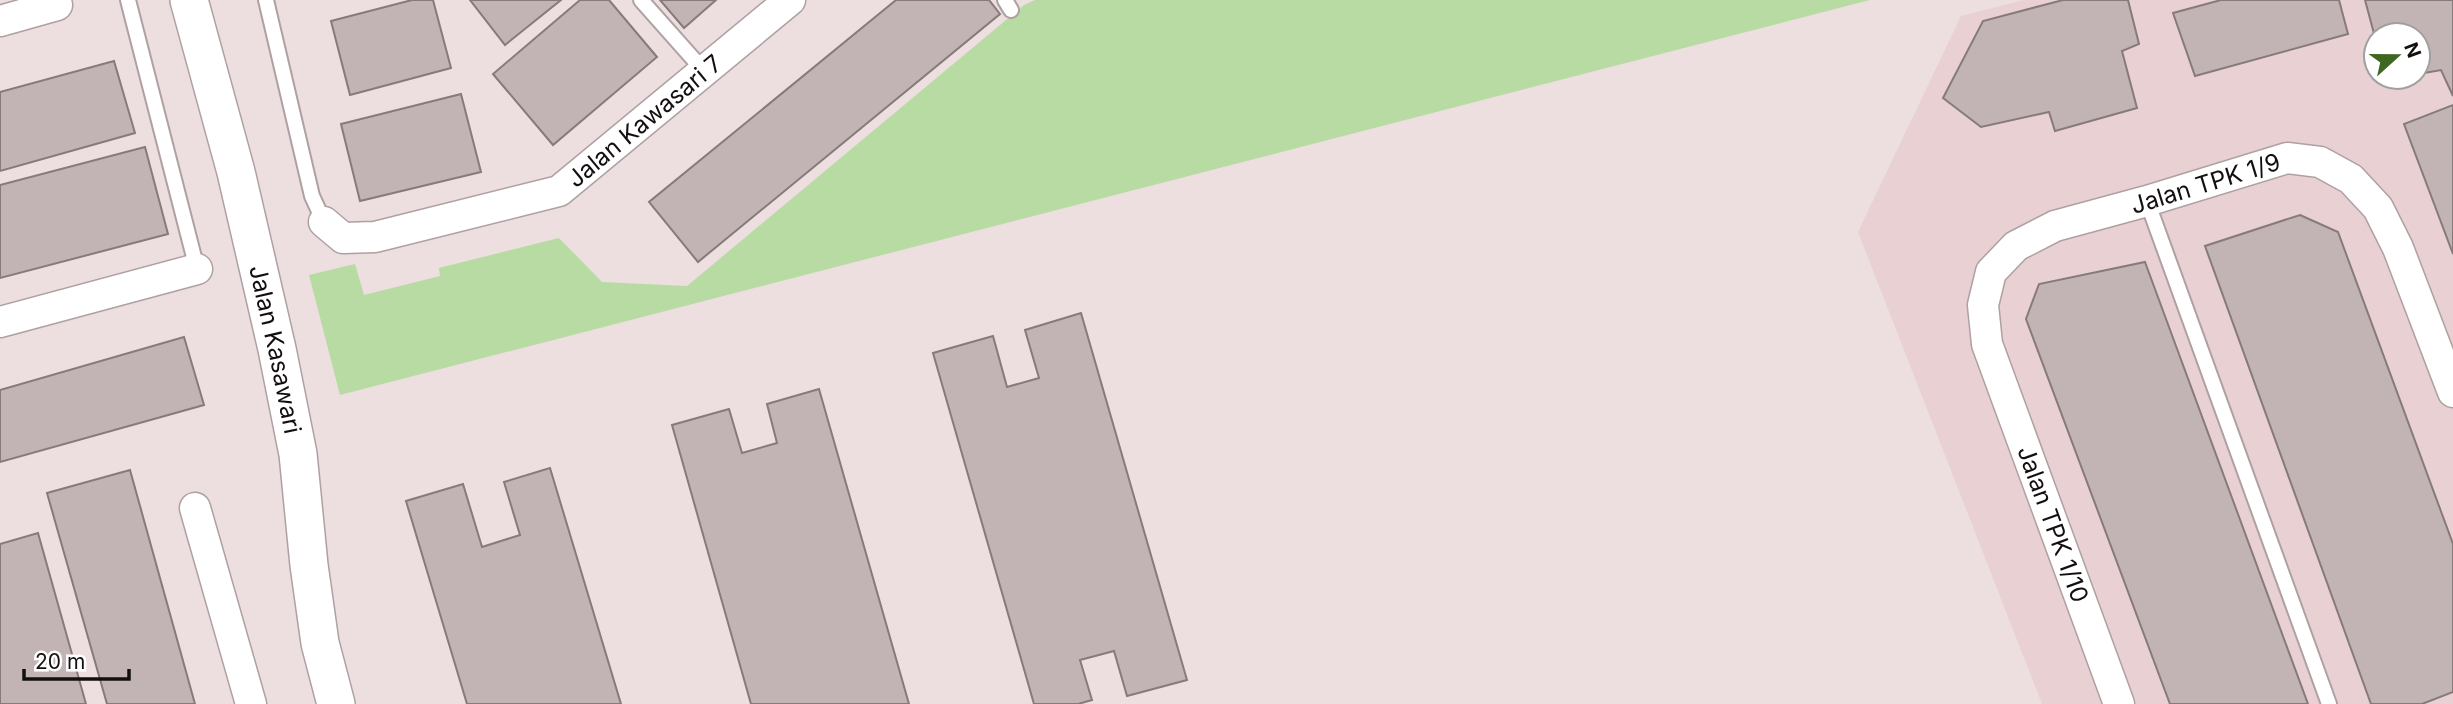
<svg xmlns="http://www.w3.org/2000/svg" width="2453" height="704" viewBox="0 0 2453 704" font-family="Inter,sans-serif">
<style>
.built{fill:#e8d0d3;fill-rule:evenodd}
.green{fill:#b8dba4}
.building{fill:#c2b4b5;stroke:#877a7b;stroke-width:2}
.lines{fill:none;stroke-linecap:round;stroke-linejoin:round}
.service-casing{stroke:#afa0a2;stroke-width:18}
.minor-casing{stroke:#afa0a2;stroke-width:33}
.tertiary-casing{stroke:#afa0a2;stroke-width:40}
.service{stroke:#fff;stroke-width:14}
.minor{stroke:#fff;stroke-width:30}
.tertiary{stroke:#fff;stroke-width:37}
.labels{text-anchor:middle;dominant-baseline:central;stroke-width:5;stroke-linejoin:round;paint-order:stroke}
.street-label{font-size:24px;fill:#140f0f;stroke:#fff}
</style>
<rect width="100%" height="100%" fill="#eddedf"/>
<path class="built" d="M 2024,0 L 2453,0 L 2453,704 L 2042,704 L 1858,232 L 1961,16 ZM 2376,35 L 2418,35 L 2418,77 L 2376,77 Z"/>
<path class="green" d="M 1035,0 L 1870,0 L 340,395 L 309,275 L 355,264 L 364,295 L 440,276 L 439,268 L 559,238 L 602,282 L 687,286 L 1024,5 Z"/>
<path class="building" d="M 412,0 L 433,0 L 451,68 L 350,95 L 331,21 Z
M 470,0 L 561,0 L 505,45 Z
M 580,0 L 609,0 L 657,57 L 553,145 L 493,74 Z
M 660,0 L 716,0 L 684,28 Z
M 896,0 L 989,0 L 1000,14 L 698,262 L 649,202 Z
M 2063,0 L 2128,0 L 2139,44 L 2122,51 L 2137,108 L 2055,131 L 2049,112 L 1981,127 L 1943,98 L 1983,21 Z
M 2221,0 L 2339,0 L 2348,34 L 2195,76 L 2173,13 Z
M 2365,0 L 2453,0 L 2453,96 L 2441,70 L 2418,74 L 2418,35 L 2376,35 L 2376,41 Z
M 114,61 L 135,133 L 0,171 L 0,92 Z
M 461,94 L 481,172 L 360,201 L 341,124 Z
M 2453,105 L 2453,254 L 2404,124 Z
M 145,147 L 168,234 L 0,278 L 0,185 Z
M 2300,215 L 2338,232 L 2453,544 L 2453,692 L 2422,704 L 2371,704 L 2205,246 Z
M 2145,262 L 2308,704 L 2170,704 L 2026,319 L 2039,284 Z
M 1081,313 L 1187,680 L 1127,696 L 1114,651 L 1080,660 L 1092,700 L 1078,704 L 1034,704 L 933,353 L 993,336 L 1007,387 L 1039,378 L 1025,330 Z
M 184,337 L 204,405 L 0,462 L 0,390 Z
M 819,389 L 909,704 L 751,704 L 672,425 L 729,409 L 742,453 L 777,443 L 767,404 Z
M 550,468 L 621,704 L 467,704 L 406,501 L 463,484 L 482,547 L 520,535 L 504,482 Z
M 130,470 L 195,704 L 107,704 L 47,493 Z
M 38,533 L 86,704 L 0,704 L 0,544 Z"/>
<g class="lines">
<g class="service-casing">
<path id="service" d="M 128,0 L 197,269
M 266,0 L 312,196 L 324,222
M 641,0 L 704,71
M 1005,0 L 1011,10
M 2147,201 L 2329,704"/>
</g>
<g class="minor-casing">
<g id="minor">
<path d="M 0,21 L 57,5"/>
<path id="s1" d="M 324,222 L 343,238 L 375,237 L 559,191 L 790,0"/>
<path d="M 0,322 L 197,269"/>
<path d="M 195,508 L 251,704"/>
<path id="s2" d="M 2119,704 L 1987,344 L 1983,305 L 1991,272 L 2016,246 L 2055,226 L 2147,201 L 2287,158 L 2320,162 L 2351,179 L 2378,208 L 2398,248 L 2453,392"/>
</g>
</g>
<g class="tertiary-casing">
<g id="tertiary">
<path id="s3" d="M 189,0 L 236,172 L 277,349 L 298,454 L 309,565 L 320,643 L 336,704"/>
</g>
</g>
<use href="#service" class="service"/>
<use href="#minor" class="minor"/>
<use href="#tertiary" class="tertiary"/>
</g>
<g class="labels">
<g class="street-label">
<text stroke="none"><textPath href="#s1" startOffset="357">Jalan Kawasari 7</textPath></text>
<text stroke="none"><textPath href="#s2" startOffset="693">Jalan TPK 1/9</textPath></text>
<text stroke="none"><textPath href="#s3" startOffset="360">Jalan Kasawari</textPath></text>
<text transform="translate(2053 524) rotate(70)">Jalan TPK 1/10</text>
</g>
</g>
<g transform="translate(2397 56) rotate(69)"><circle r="33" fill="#ffffff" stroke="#a19f9f" stroke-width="2"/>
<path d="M0-5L12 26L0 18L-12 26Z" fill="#3f6722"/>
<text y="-10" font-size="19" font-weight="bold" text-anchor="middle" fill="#140f0f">N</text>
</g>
<path d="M24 669v10h105v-10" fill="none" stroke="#140f0f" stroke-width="3.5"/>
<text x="35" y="669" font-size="21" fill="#140f0f" stroke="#ffffff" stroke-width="5" paint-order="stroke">20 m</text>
</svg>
